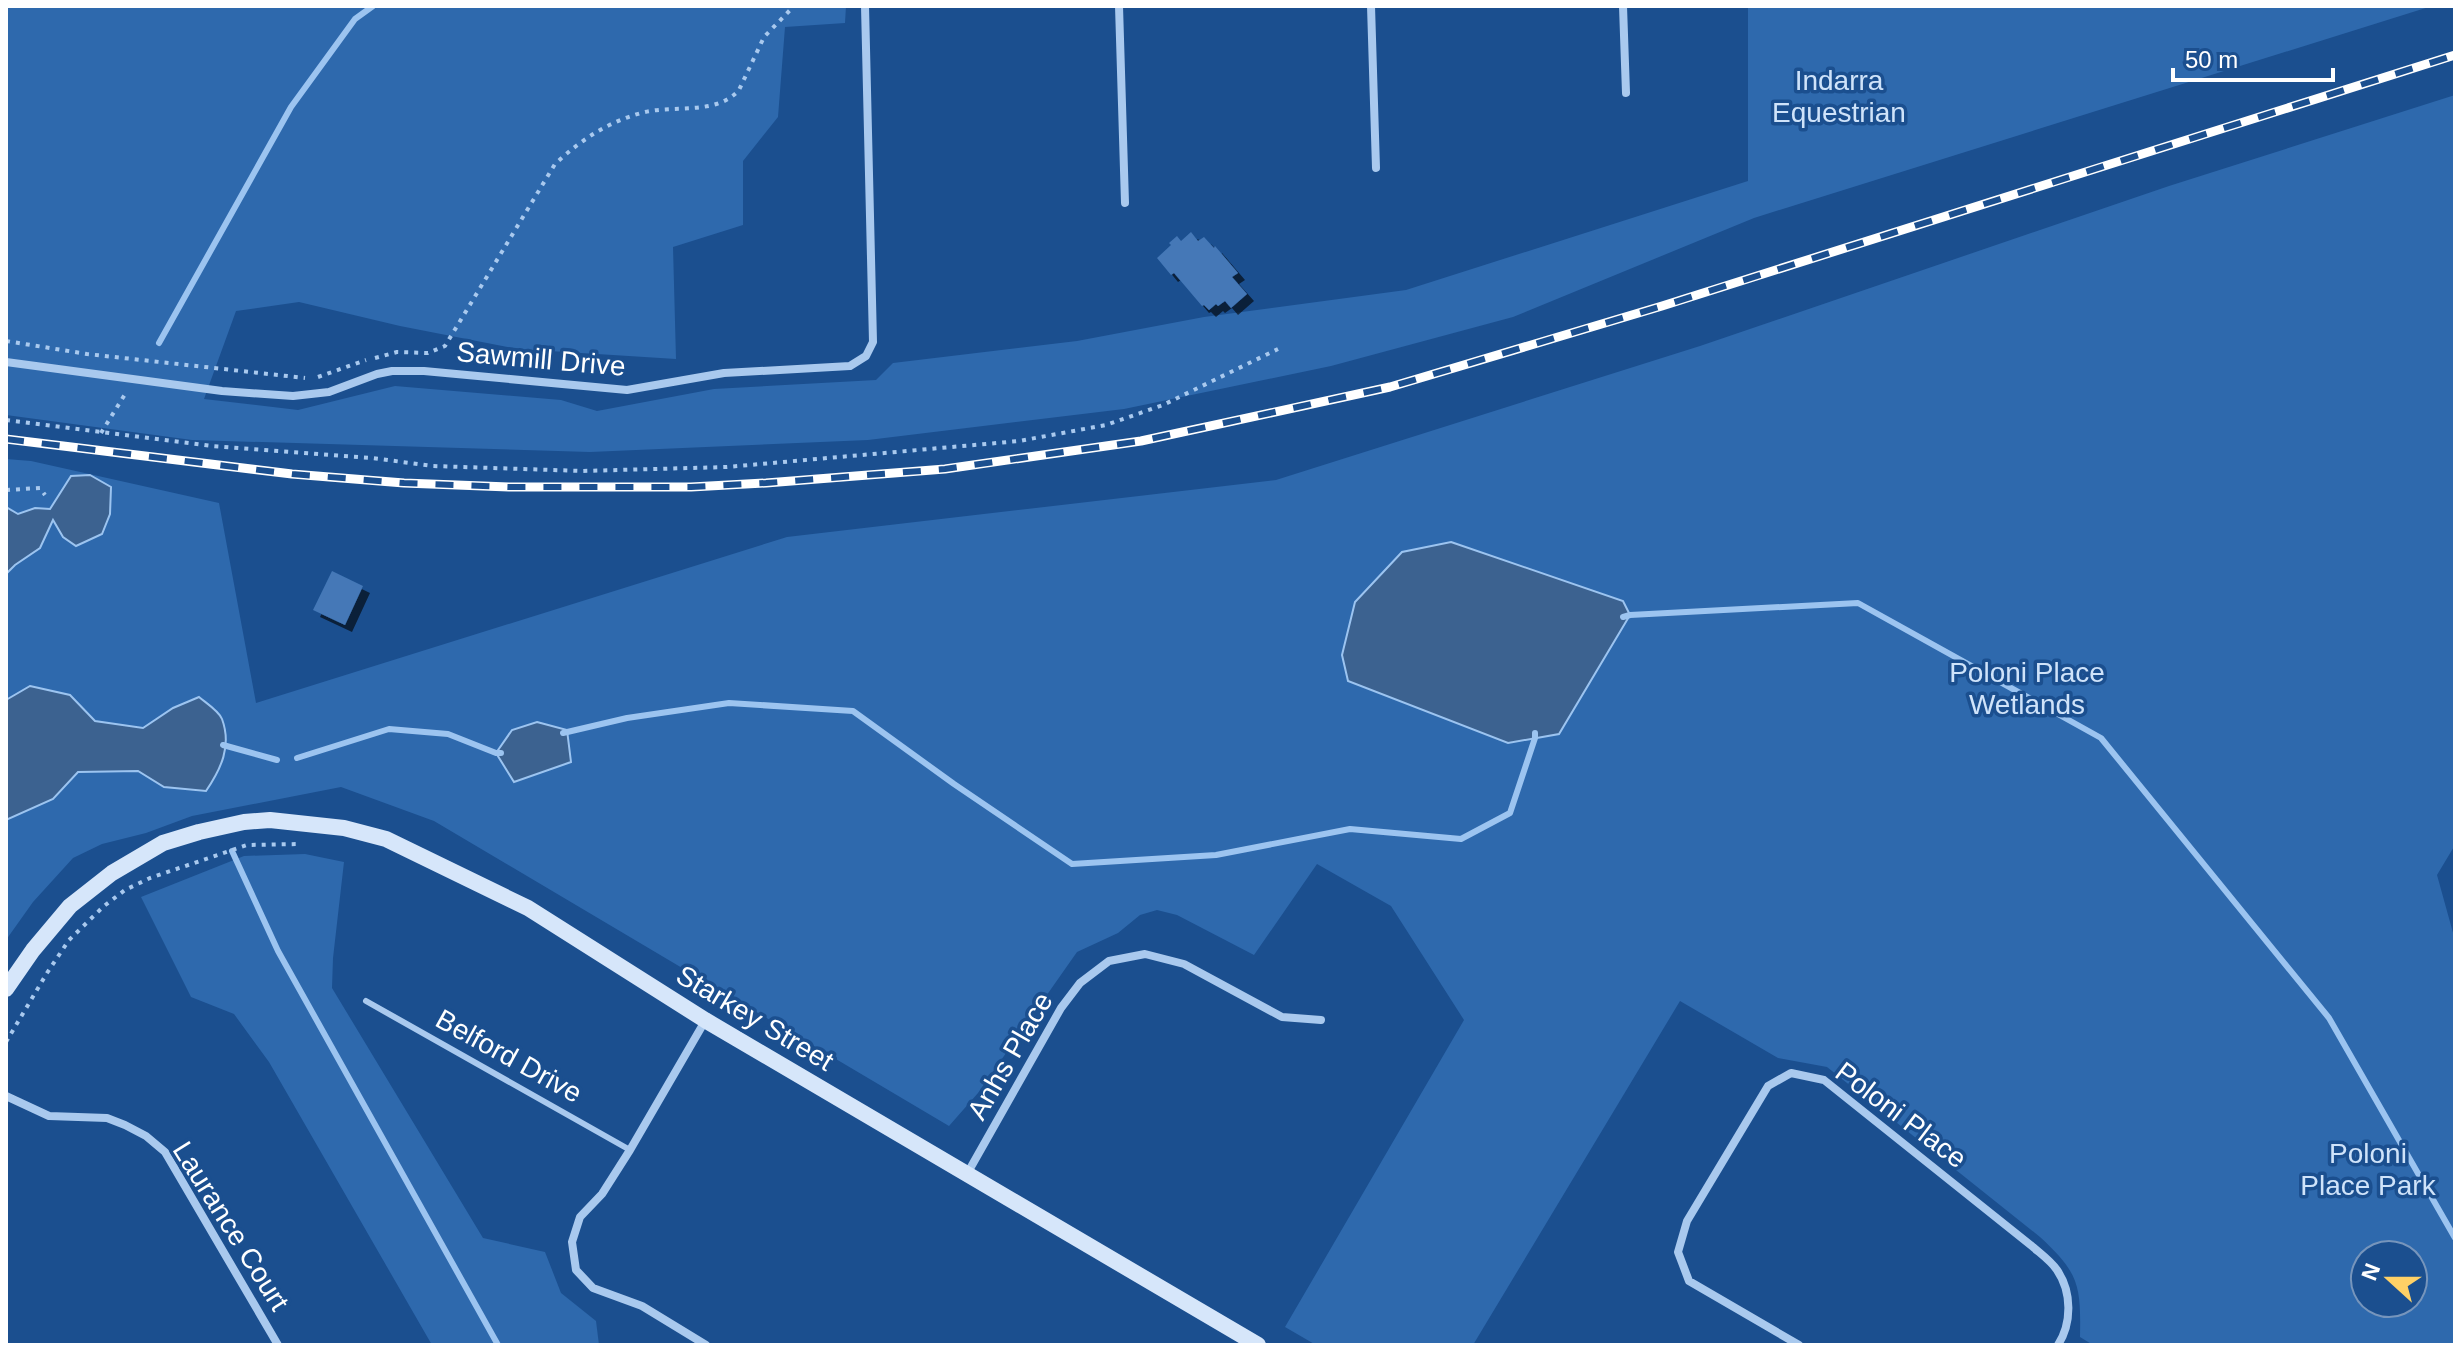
<svg xmlns="http://www.w3.org/2000/svg" width="2461" height="1351" viewBox="0 0 2461 1351" font-family="Helvetica,sans-serif">
<style>
.green{fill:#2e69ad;fill-rule:evenodd}
.water{fill:#3c6290;stroke:#9cc4f0;stroke-width:2}
.lines{fill:none;stroke-linecap:round;stroke-linejoin:round}
.stream{stroke:#9cc4f0;stroke-width:6}
.building{fill:#4478b7;filter:url(#shadow)}
.path{stroke:#a9c9ee;stroke-width:4;stroke-dasharray:4 6;stroke-linecap:butt}
.lane{stroke:#a9c9ee;stroke-width:6}
.street{stroke:#a9c9ee;stroke-width:8}
.secondary{stroke:#d6e6fa;stroke-width:16}
.rail-casing{stroke:#fff;stroke-width:9}
.rail{stroke:#1b4f8f;stroke-width:6;stroke-dasharray:18;stroke-linecap:butt}
.labels{text-anchor:middle;dominant-baseline:central;stroke-width:7;stroke-linejoin:round;paint-order:stroke}
.park-label{font-size:28px;fill:#cfe3fa;stroke:#1b4f8f}
.street-label{font-size:28px;fill:#fff;stroke:#1b4f8f}
</style>
<defs>
<filter id="shadow"><feDropShadow dx="7" dy="7" stdDeviation="0" flood-color="#0009"/></filter>
</defs>
<rect width="100%" height="100%" fill="#1b4f8f"/>
<path class="green" d="M 6,6 L 846,6 L 845,23 L 785,27 L 778,117 L 743,161 L 743,225 L 673,247 L 676,359 L 518,349 L 400,326 L 299,302 L 236,311 L 204,399 L 298,410 L 395,386 L 561,400 L 597,411 L 714,389 L 876,380 L 893,363 L 1077,341 L 1204,317 L 1406,290 L 1748,181 L 1748,6 L 2432,6 L 1754,218 L 1513,317 L 1331,366 L 1124,409 L 868,440 L 590,452 L 192,440 L 6,415 Z
M 2455,95 L 2455,845 L 2437,875 L 2455,940 L 2455,1345 L 2093,1345 L 2080,1337 C 2081,1285 2079,1273 2040,1237 L 1827,1067 L 1778,1058 L 1680,1001 L 1473,1345 L 1316,1345 L 1285,1327 L 1464,1020 L 1391,906 L 1317,864 L 1254,955 L 1177,915 L 1157,910 L 1140,915 L 1118,933 L 1077,952 L 978,1093 L 949,1126 L 434,821 L 341,787 L 192,816 L 146,833 L 102,844 L 73,858 L 33,902 L 6,940 L 6,820 L 53,799 L 77,772 L 138,771 L 164,787 L 173,708 L 143,728 L 94,721 L 70,695 L 30,686 L 6,700 L 6,574 L 15,565 L 40,548 L 53,519 L 63,537 L 50,509 L 35,508 L 18,514 L 6,507 L 6,459 L 31,461 L 219,503 L 256,703 L 787,537 L 1276,480 L 1700,346 L 2169,186 ZM 2365,1255 L 2413,1255 L 2413,1303 L 2365,1303 Z
M 305,854 L 344,862 L 333,958 L 332,988 L 483,1238 L 545,1252 L 561,1293 L 596,1321 L 599,1345 L 432,1345 L 269,1062 L 234,1014 L 191,997 L 141,897 L 244,856 Z"/>
<path class="water" d="M 90,475 L 111,487 L 110,514 L 102,534 L 76,546 L 63,537 L 53,520 L 40,548 L 15,565 L 6,574 L 6,507 L 18,514 L 35,508 L 50,509 L 71,476 Z
M 1451,542 L 1623,601 L 1630,615 L 1559,734 L 1508,743 L 1348,681 L 1342,655 L 1355,602 L 1402,552 Z
M 30,686 L 70,695 L 95,721 L 143,728 L 173,708 L 199,697 C 206,703 219,711 222,719 C 232,746 221,769 206,791 L 164,787 L 138,771 L 78,772 L 53,799 L 6,820 L 6,700 Z
M 537,722 L 567,730 L 571,762 L 514,782 L 496,753 L 512,730 Z"/>
<g class="lines">
<path class="stream" d="M 159,343 L 291,107 L 355,19 L 373,6
M 1623,617 L 1630,615 L 1858,603 L 2101,738 L 2329,1018 L 2455,1238
M 563,733 L 627,718 L 729,703 L 853,711 L 954,784 L 1072,864 L 1216,855 L 1350,829 L 1461,839 L 1510,813 L 1535,738 L 1535,733
M 223,745 L 277,760
M 297,758 L 389,729 L 448,734 L 496,753 L 501,753
M 232,851 L 278,951 L 498,1345"/>
</g>
<path class="building" d="M 1191,232 L 1198,241 L 1204,237 L 1214,248 L 1215,246 L 1238,273 L 1232,277 L 1247,294 L 1231,308 L 1225,301 L 1218,306 L 1216,304 L 1209,310 L 1204,305 L 1202,306 L 1174,273 L 1171,275 L 1157,258 L 1171,245 L 1169,243 L 1177,236 L 1181,241 Z
M 332,571 L 363,586 L 345,625 L 313,610 Z"/>
<g class="lines">
<path class="path" d="M 6,341 L 87,354 L 305,378
M 375,358 L 397,352 L 428,353 L 445,346 L 555,164 C 582,139 609,121 645,112 C 676,105 717,115 739,90 L 764,37 L 794,6
M 318,377 L 366,360
M 6,420 L 212,446 L 372,458 L 433,466 L 582,471 L 727,467 L 1019,441 L 1106,425 L 1163,405 L 1278,349
M 101,433 L 127,391
M 6,490 L 40,488 L 45,495
M 6,1042 L 47,973 L 69,940 L 104,906 L 125,890 L 150,878 L 247,845 L 299,844"/>
<path class="lane" d="M 366,1001 L 630,1150"/>
<path class="street" d="M 1119,6 L 1125,203
M 1371,6 L 1376,168
M 1623,6 L 1626,93
M 6,362 L 222,391 L 293,396 L 329,392 L 377,374 L 392,371 L 424,371 L 627,390 L 724,373 L 850,366 L 866,356 L 873,342 L 865,6
M 705,1021 L 630,1150 L 602,1194 L 580,1217 L 572,1242 L 576,1270 L 593,1288 L 642,1306 L 706,1345
M 6,1096 L 49,1116 L 107,1118 L 125,1125 L 146,1136 L 165,1152 L 278,1345
M 967,1174 L 1061,1008 L 1080,983 L 1109,961 L 1145,954 L 1184,964 L 1282,1017 L 1321,1020
M 1799,1345 L 1689,1281 L 1678,1252 L 1687,1221 L 1768,1086 L 1791,1073 L 1824,1080 L 2033,1247 C 2041,1254 2051,1261 2057,1270 C 2072,1292 2072,1323 2058,1345"/>
<path class="secondary" d="M 6,989 L 33,950 L 70,906 L 112,873 L 163,843 L 199,832 L 244,822 L 270,820 L 344,828 L 386,839 L 528,908 L 705,1020 L 1258,1345"/>
<g class="rail-casing">
<path id="rail" d="M 6,439 L 292,474 L 404,483 L 509,487 L 691,487 L 766,483 L 945,469 L 1141,441 L 1390,387 L 1662,306 L 2455,55"/>
</g>
<use href="#rail" class="rail"/>
</g>
<g class="labels">
<g class="park-label">
<text x="1839" y="80">Indarra<tspan x="1839" dy="32">Equestrian</tspan></text>
<text x="2027" y="672">Poloni Place<tspan x="2027" dy="32">Wetlands</tspan></text>
<text x="2368" y="1153">Poloni<tspan x="2368" dy="32">Place Park</tspan></text>
</g>
<g class="street-label">
<text transform="translate(541 359) rotate(5)">Sawmill Drive</text>
<text transform="translate(755 1018) rotate(31)">Starkey Street</text>
<text transform="translate(509 1056) rotate(29)">Belford Drive</text>
<text transform="translate(1010 1056) rotate(-60)">Anhs Place</text>
<text transform="translate(1901 1115) rotate(37)">Poloni Place</text>
<text transform="translate(231 1226) rotate(58)">Laurance Court</text>
</g>
</g>
<rect width="2461" height="1351" fill="none" stroke="#ffffff" stroke-width="16"/>
<g transform="translate(2389 1279) rotate(291)"><circle r="38" fill="#1b4f8f" stroke="#7695bc" stroke-width="2"/>
<path d="M0-6L14 30L0 20L-14 30Z" fill="#ffd166"/>
<text y="-12" font-size="22" font-weight="bold" text-anchor="middle" fill="#ffffff">N</text>
</g>
<path d="M2173 68v12h160v-12" fill="none" stroke="#ffffff" stroke-width="4"/>
<text x="2185" y="68" font-size="24" fill="#ffffff" stroke="#1b4f8f" stroke-width="6" paint-order="stroke">50 m</text>
</svg>
